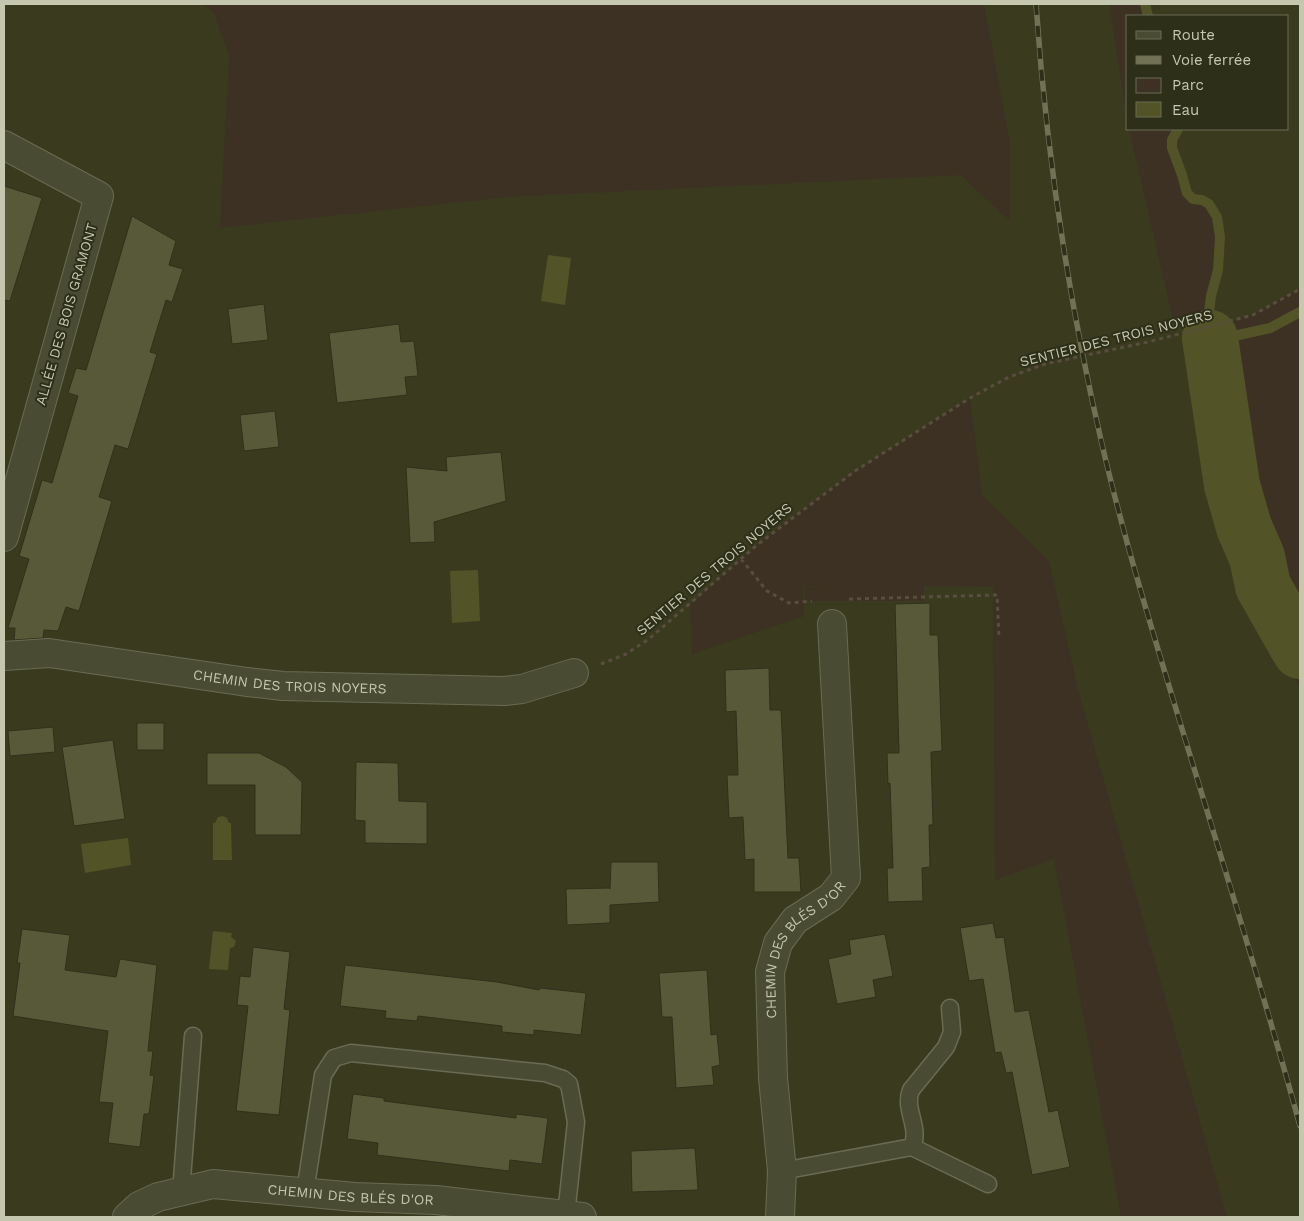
<svg xmlns="http://www.w3.org/2000/svg" width="1304" height="1221" viewBox="0 0 1304 1221" font-family="'Work Sans',sans-serif">
<style>
.green{fill:#3d3123}
.water{fill:#525326}
.lines{fill:none;stroke-linecap:round;stroke-linejoin:round}
.stream{stroke:#525326;stroke-width:10}
.river{stroke:#525326;stroke-width:56}
.building{fill:#585938;stroke:#30311b}
.lane-casing{stroke:#6a6b54;stroke-width:19}
.street-casing{stroke:#6a6b54;stroke-width:30}
.path{stroke:#594d3f;stroke-width:3;stroke-dasharray:4 4;stroke-linecap:butt}
.lane{stroke:#4a4b33;stroke-width:16}
.street{stroke:#4a4b33;stroke-width:28}
.rail-casing{stroke:#717255;stroke-width:5.5}
.rail{stroke:#2e2f19;stroke-width:4;stroke-dasharray:11;stroke-linecap:butt}
.labels{text-anchor:middle;dominant-baseline:central;stroke-width:4;stroke-linejoin:round;paint-order:stroke}
.street-label{font-size:14px;fill:#c5c7ae;stroke:#2e2f19}
</style>
<rect width="100%" height="100%" fill="#3a3a1f"/>
<path class="green" d="M 204,4 L 984,4 L 1010,143 L 1010,222 L 961,175 L 508,197 L 220,228 L 229,56 L 214,13 Z
M 1109,4 L 1145,4 L 1148,16 L 1128,16 L 1128,124 Z
M 1129,129 L 1178,129 C 1176,135 1172,140 1172,147 C 1173,159 1181,171 1184,183 C 1185,187 1186,191 1188,194 C 1192,199 1196,198 1202,200 C 1209,202 1214,210 1216,217 C 1228,246 1212,290 1208,320 L 1173,320 Z
M 1300,289 L 1300,651 L 1263,586 L 1257,557 L 1244,527 L 1232,485 L 1209,327 L 1253,315 Z
M 970,398 L 982,495 L 1049,561 L 1078,689 L 1227,1217 L 1121,1217 L 1054,859 L 995,880 L 993,587 L 924,586 L 923,601 L 805,601 L 805,587 L 848,586 L 803,586 L 804,616 L 692,654 L 690,605 C 713,586 734,563 758,544 C 825,490 897,443 970,398 Z
M 1244,550 L 1258,589 L 1300,666 L 1300,688 L 1254,613 Z"/>
<path class="water" d="M 548,255 L 571,258 L 565,305 L 541,301 Z
M 478,570 L 480,621 L 452,623 L 450,571 Z
M 223,816 L 227,818 L 229,823 L 231,823 L 232,860 L 213,860 L 213,823 L 215,823 L 218,817 Z
M 128,838 L 131,865 L 85,873 L 81,844 Z
M 213,931 L 232,933 L 231,937 L 236,941 L 234,947 L 230,948 L 228,970 L 209,969 Z"/>
<g class="lines">
<path class="stream" d="M 1145,4 L 1148,16
M 1178,129 L 1172,140 L 1172,148 L 1182,175 L 1187,193 L 1193,199 L 1202,200 L 1209,204 L 1217,217 L 1220,237 L 1218,270 L 1211,296 L 1208,320 L 1210,338 L 1225,338 L 1270,328 L 1300,312"/>
<path class="river" d="M 1210,338 L 1232,485 L 1244,527 L 1257,557 L 1263,586 L 1300,651"/>
</g>
<path class="building" d="M 4,186 L 42,198 L 10,301 L 4,300 Z
M 132,216 L 176,241 L 169,265 L 183,269 L 172,302 L 166,300 L 150,352 L 157,354 L 128,449 L 115,445 L 99,497 L 112,501 L 79,611 L 66,607 L 58,631 L 44,630 L 43,638 L 14,640 L 15,628 L 8,628 L 29,559 L 19,556 L 42,480 L 52,483 L 78,396 L 68,393 L 76,368 L 86,370 Z
M 264,304 L 268,340 L 232,344 L 228,309 Z
M 399,324 L 401,342 L 414,341 L 418,376 L 405,377 L 407,395 L 337,403 L 329,333 Z
M 275,411 L 279,447 L 244,451 L 240,415 Z
M 501,452 L 506,501 L 434,522 L 435,542 L 410,543 L 406,467 L 447,471 L 446,457 Z
M 930,603 L 930,635 L 938,635 L 942,751 L 931,752 L 933,825 L 929,825 L 930,867 L 922,868 L 923,901 L 888,902 L 887,868 L 893,868 L 890,783 L 888,784 L 887,753 L 899,753 L 895,604 Z
M 769,668 L 770,710 L 781,710 L 788,858 L 799,858 L 801,892 L 754,892 L 754,859 L 745,860 L 743,817 L 729,818 L 727,775 L 738,775 L 736,711 L 726,712 L 725,670 Z
M 137,723 L 164,723 L 164,750 L 137,750 Z
M 53,727 L 55,752 L 10,756 L 8,731 Z
M 113,740 L 125,819 L 74,826 L 62,747 Z
M 207,753 L 259,753 L 286,767 L 302,782 L 301,835 L 255,835 L 255,785 L 207,785 Z
M 356,762 L 398,763 L 399,801 L 427,802 L 427,844 L 365,843 L 365,821 L 355,820 Z
M 611,862 L 658,862 L 659,902 L 610,905 L 610,923 L 567,925 L 566,889 L 610,888 L 610,889 Z
M 993,923 L 996,938 L 1004,937 L 1015,1012 L 1029,1010 L 1049,1112 L 1058,1110 L 1070,1167 L 1032,1175 L 1012,1072 L 1006,1073 L 1001,1052 L 995,1053 L 983,979 L 969,981 L 960,928 Z
M 22,929 L 70,935 L 65,970 L 116,977 L 120,959 L 157,965 L 148,1051 L 153,1051 L 150,1075 L 154,1076 L 149,1114 L 144,1114 L 140,1147 L 108,1143 L 113,1103 L 99,1102 L 108,1031 L 13,1016 L 20,963 L 17,963 Z
M 885,934 L 893,976 L 873,980 L 876,997 L 837,1004 L 828,959 L 851,954 L 849,940 Z
M 253,947 L 290,952 L 284,1009 L 290,1010 L 279,1115 L 236,1111 L 248,1006 L 237,1005 L 240,976 L 250,977 Z
M 345,965 L 497,982 L 539,990 L 540,988 L 586,993 L 581,1035 L 534,1030 L 534,1035 L 502,1032 L 502,1026 L 418,1016 L 417,1021 L 385,1018 L 386,1011 L 340,1006 Z
M 707,970 L 711,1035 L 717,1034 L 720,1065 L 712,1067 L 714,1085 L 676,1088 L 672,1017 L 662,1017 L 659,973 Z
M 353,1094 L 384,1098 L 384,1101 L 516,1118 L 516,1114 L 548,1118 L 542,1164 L 510,1160 L 509,1171 L 377,1155 L 378,1143 L 347,1139 Z
M 695,1148 L 698,1190 L 632,1192 L 631,1151 Z"/>
<g class="lines">
<g class="lane-casing">
<path id="lane" d="M 950,1008 L 952,1032 L 946,1047 L 911,1090 C 903,1109 921,1127 912,1147 L 988,1184
M 782,1171 L 912,1147
M 181,1192 L 193,1036
M 305,1192 L 323,1075 L 334,1058 L 351,1053 L 545,1073 L 563,1079 L 569,1084 L 576,1122 L 566,1215"/>
</g>
<g class="street-casing">
<g id="street">
<path d="M 4,145 L 99,196 L 4,537"/>
<path id="s1" d="M 4,656 L 49,653 L 247,682 L 283,686 L 504,691 L 522,689 L 574,673"/>
<path id="s2" d="M 127,1217 L 139,1206 L 158,1197 L 213,1184 L 355,1197 L 436,1200 L 582,1217"/>
<path id="s3" d="M 780,1217 L 782,1171 L 773,1078 L 770,972 L 778,943 L 795,920 L 831,897 L 846,878 L 832,624"/>
</g>
</g>
<path class="path" d="M 741,559 L 767,591 L 789,603 L 812,601
M 849,599 L 997,595 L 999,638
M 601,664 L 626,654 L 649,639 L 757,545 L 855,471 L 970,398 L 1009,377 L 1045,364 L 1148,342 L 1253,315 L 1300,289"/>
<use href="#lane" class="lane"/>
<use href="#street" class="street"/>
<g class="rail-casing">
<path id="rail" d="M 1036,4 C 1046,150 1068,297 1101,440 C 1122,531 1149,620 1176,709 C 1218,848 1262,986 1300,1126"/>
</g>
<use href="#rail" class="rail"/>
</g>
<g class="labels">
<g class="street-label">
<text transform="translate(66 314) rotate(-74)">ALLÉE DES BOIS GRAMONT</text>
<text transform="translate(1116 338) rotate(-14)">SENTIER DES TROIS NOYERS</text>
<text transform="translate(714 569) rotate(-40)">SENTIER DES TROIS NOYERS</text>
<text stroke="none"><textPath href="#s1" startOffset="288">CHEMIN DES TROIS NOYERS</textPath></text>
<text stroke="none"><textPath href="#s3" startOffset="282">CHEMIN DES BLÉS D'OR</textPath></text>
<text stroke="none"><textPath href="#s2" startOffset="232">CHEMIN DES BLÉS D'OR</textPath></text>
</g>
</g>
<rect width="1304" height="1221" fill="none" stroke="#c5c7ae" stroke-width="10"/>
<rect x="1126" y="15" width="162" height="115" fill="#2e2f19" stroke="#6a6c55"/>
<rect x="1136" y="31" width="25" height="8" fill="#4a4b33" stroke="#6a6c55"/>
<text x="1172" y="40" font-size="15" fill="#c5c7ae">Route</text>
<rect x="1136" y="56" width="25" height="8" fill="#717255" stroke="#6a6c55"/>
<text x="1172" y="65" font-size="15" fill="#c5c7ae">Voie ferrée</text>
<rect x="1136" y="78" width="25" height="15" fill="#3d3123" stroke="#6a6c55"/>
<text x="1172" y="90" font-size="15" fill="#c5c7ae">Parc</text>
<rect x="1136" y="102" width="25" height="15" fill="#525326" stroke="#6a6c55"/>
<text x="1172" y="115" font-size="15" fill="#c5c7ae">Eau</text>
</svg>
